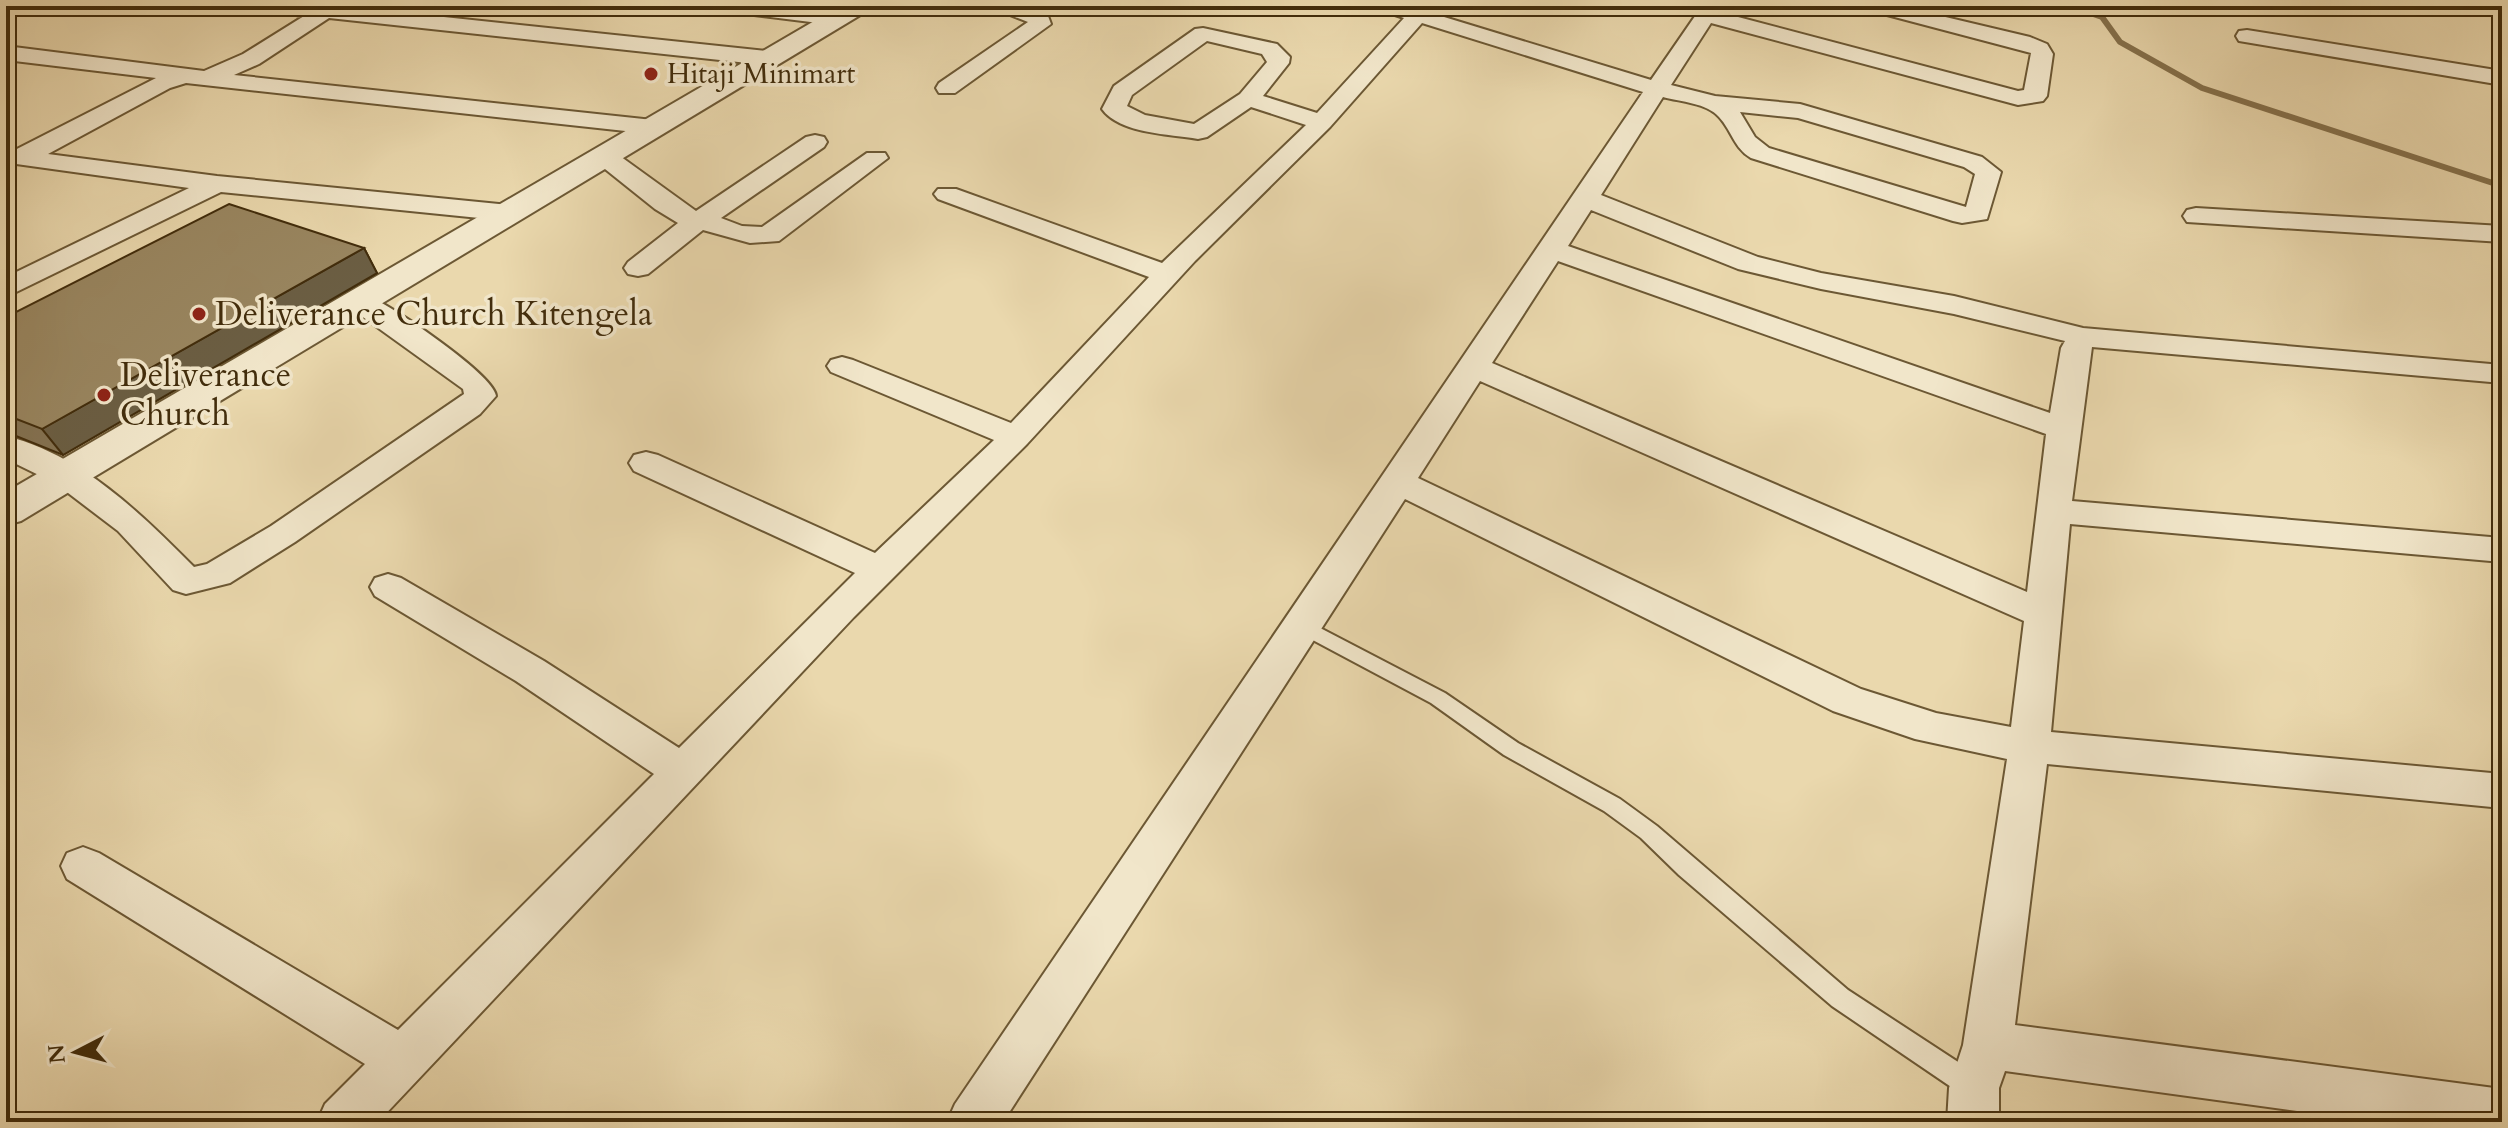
<svg xmlns="http://www.w3.org/2000/svg" width="2508" height="1128" viewBox="0 0 2508 1128" font-family="Cardo,serif">
<style>
.lines{fill:none;stroke-linecap:round;stroke-linejoin:round}
.stream{stroke:#85714c;stroke-width:6}
.service-casing{stroke:#6c5834;stroke-width:4}
.minor-casing{stroke:#6c5834;stroke-width:4}
.tertiary-casing{stroke:#6c5834;stroke-width:4}
.service{fill:#f1e6ca;fill-rule:evenodd}
.minor{fill:#f1e6ca;fill-rule:evenodd}
.tertiary{fill:#f1e6ca;fill-rule:evenodd}
.wall{fill:#847353;stroke:#422d0c;stroke-width:2}
.shaded-wall{fill:#6b5e43;stroke:#422d0c;stroke-width:2}
.building{fill:#998660;stroke:#422d0c;stroke-width:2}
.poi-dot{fill:#8f2418;stroke:#f1e6ca;stroke-width:3}
.labels{text-anchor:middle;dominant-baseline:central;stroke-width:7;stroke-linejoin:round;paint-order:stroke}
.far-poi-label{font-size:28px;fill:#422d0c;stroke:#f1e6ca;text-anchor:start}
.poi-label{font-size:34px;fill:#422d0c;stroke:#f1e6ca;text-anchor:start}
</style>
<rect width="100%" height="100%" fill="#ead8ad"/>
<filter id="stains"><feTurbulence type="fractalNoise" baseFrequency=".0025" numOctaves="4"/><feColorMatrix values="0 0 0 0 .2 0 0 0 0 .09 0 0 0 0 .02 0 0 0 .5 -.17"/></filter>
<radialGradient id="worn" r=".72"><stop offset=".6" stop-color="#630" stop-opacity="0"/><stop offset="1" stop-color="#630" stop-opacity=".3"/></radialGradient>
<g class="lines">
<path class="stream" d="M 2070,6 L 2102,17 L 2120,42 L 2202,88 L 2502,186"/>
<g class="service-casing">
<path id="service" d="M 1301,618 L 1445,693 L 1518,743 L 1620,799 L 1657,826 L 1848,990 L 1981,1077 L 1985,1086 L 1981,1095 L 1972,1098 L 1963,1095 L 1832,1006 L 1679,875 L 1641,838 L 1604,811 L 1504,755 L 1431,703 L 1294,630 L 1292,625 L 1294,620 Z"/>
</g>
<g class="minor-casing">
<path id="minor" d="M 260,6 L 340,6 L 767,51 L 778,58 L 767,65 L 329,18 L 259,64 L 234,75 L 653,120 L 662,122 L 665,127 L 662,132 L 653,134 L 186,83 L 170,88 L 48,154 L 217,176 L 509,205 L 518,207 L 522,213 L 518,219 L 509,221 L 221,192 L 6,297 L 6,277 L 189,188 L 9,163 L 6,159 L 9,153 L 156,78 L 6,60 L 6,46 L 204,71 L 243,54 L 304,16 L 270,12 Z
M 720,6 C 743,6 832,4 846,19 L 835,25 L 730,12 Z
M 994,6 L 1023,6 L 1048,16 L 1051,24 L 955,93 L 939,93 L 936,88 L 939,83 L 1028,22 L 997,10 Z
M 1377,6 L 1436,6 L 1431,13 L 1651,80 L 1702,6 L 1722,6 L 1719,12 L 2018,91 L 2024,90 L 2031,53 L 1887,15 L 1884,11 L 1887,7 L 1899,6 L 2030,37 L 2047,44 L 2053,54 L 2047,96 L 2043,101 L 2018,105 L 1711,23 L 1671,85 L 1715,96 L 1800,104 L 1982,157 L 2001,172 L 1987,219 L 1962,223 L 1953,221 L 1751,158 C 1734,148 1732,131 1719,117 C 1707,103 1681,102 1663,97 L 1601,195 L 1758,257 L 1821,273 L 1954,296 L 2083,328 L 2502,365 L 2502,383 L 2092,347 L 2072,501 L 2502,538 L 2502,562 L 2070,524 L 2051,732 L 2502,774 L 2502,808 L 2047,764 L 2015,1025 L 2502,1089 L 2502,1122 L 2378,1122 L 2005,1071 L 1999,1088 L 1999,1122 L 1947,1122 L 1949,1088 L 1963,1045 L 2007,759 L 1915,739 L 1833,711 L 1405,499 L 1003,1122 L 947,1122 L 955,1104 L 1643,92 L 1422,23 L 1330,127 L 1195,261 L 1027,444 L 854,617 L 378,1122 L 317,1122 L 325,1104 L 365,1064 L 67,879 L 61,866 L 67,853 L 83,847 L 99,853 L 398,1030 L 654,774 L 516,681 L 375,596 L 370,587 L 375,578 L 388,574 L 401,578 L 544,661 L 679,748 L 855,573 L 634,471 L 629,463 L 634,455 L 646,452 L 658,455 L 875,553 L 994,440 L 831,372 L 827,366 L 831,360 L 842,357 L 853,360 L 1011,423 L 1149,277 L 938,199 L 934,194 L 938,189 L 956,189 L 1162,263 L 1306,125 L 1251,107 L 1207,137 L 1198,139 C 1170,134 1120,134 1102,109 L 1114,86 L 1195,29 L 1203,28 L 1277,44 L 1290,57 L 1289,63 L 1263,96 L 1317,113 L 1404,18 L 1380,10 ZM 1207,41 L 1262,54 L 1267,62 L 1240,94 L 1194,124 L 1145,115 L 1127,106 L 1132,95 ZM 1740,112 L 1798,118 L 1964,167 L 1975,174 L 1966,207 L 1769,148 L 1755,137 ZM 1591,210 L 1738,269 L 1821,289 L 1954,314 L 2065,341 L 2061,348 L 2050,413 L 1568,246 ZM 1558,261 L 2046,434 L 2027,592 L 1492,363 ZM 1480,381 L 2024,621 L 2011,727 L 1936,713 L 1861,689 L 1418,478 Z
M 2247,30 L 2502,71 L 2502,85 L 2239,41 L 2236,36 L 2239,31 Z
M 815,135 L 824,137 L 827,142 L 824,147 L 721,218 L 742,226 L 762,227 L 867,153 L 885,153 L 888,158 L 779,241 L 750,243 L 703,230 L 648,274 L 638,276 L 628,274 L 624,268 L 628,262 L 678,223 L 655,209 L 595,161 L 592,156 L 595,151 L 613,151 L 696,211 L 806,137 Z
M 2196,208 L 2502,226 L 2502,242 L 2187,222 L 2183,216 L 2187,210 Z
M 359,292 C 382,298 495,375 496,396 L 480,414 L 295,542 L 230,583 L 186,594 L 173,590 L 118,531 L 55,483 L 6,459 L 6,436 C 82,455 140,513 194,567 L 207,564 L 271,526 L 464,394 L 463,389 L 349,307 L 345,301 L 349,295 Z"/>
</g>
<g class="tertiary-casing">
<path id="tertiary" d="M 840,6 L 871,6 L 867,11 L 21,521 L 6,525 L 6,492 Z"/>
</g>
<use href="#service" class="service"/>
<use href="#minor" class="minor"/>
<use href="#tertiary" class="tertiary"/>
</g>
<path class="wall" d="M 364,248 L 377,273 L 63,455 L 6,432 L 6,317 Z"/>
<path class="shaded-wall" d="M 364,248 L 377,273 L 63,455 L 42,429 Z"/>
<path class="building" d="M 229,204 L 364,248 L 42,429 L 6,415 L 6,317 Z"/>
<g class="poi-dot">
<circle cx="651" cy="74" r="8"/>
<circle cx="199" cy="314" r="8"/>
<circle cx="104" cy="395" r="8"/>
</g>
<g class="labels">
<g class="far-poi-label">
<text x="667" y="74">Hitaji Minimart</text>
</g>
<g class="poi-label">
<text x="215" y="314">Deliverance Church Kitengela</text>
<text x="120" y="375">Deliverance<tspan x="120" dy="39">Church</tspan></text>
</g>
</g>
<rect width="2508" height="1128" fill="none" stroke="#ead8ad" stroke-width="32"/>
<rect x="8" y="8" width="2492" height="1112" fill="none" stroke="#422d0c" stroke-width="4"/>
<rect x="16" y="16" width="2476" height="1096" fill="none" stroke="#422d0c" stroke-width="2"/>
<g transform="translate(76 1052) rotate(264)" stroke="#f1e6ca" stroke-width="6" paint-order="stroke">
<path d="M0-6L14 30L0 20L-14 30Z" fill="#422d0c"/>
<text y="-12" font-size="22" font-weight="bold" text-anchor="middle" fill="#422d0c">N</text>
</g>
<rect width="100%" height="100%" filter="url(#stains)"/>
<rect width="100%" height="100%" fill="url(#worn)"/>
</svg>
